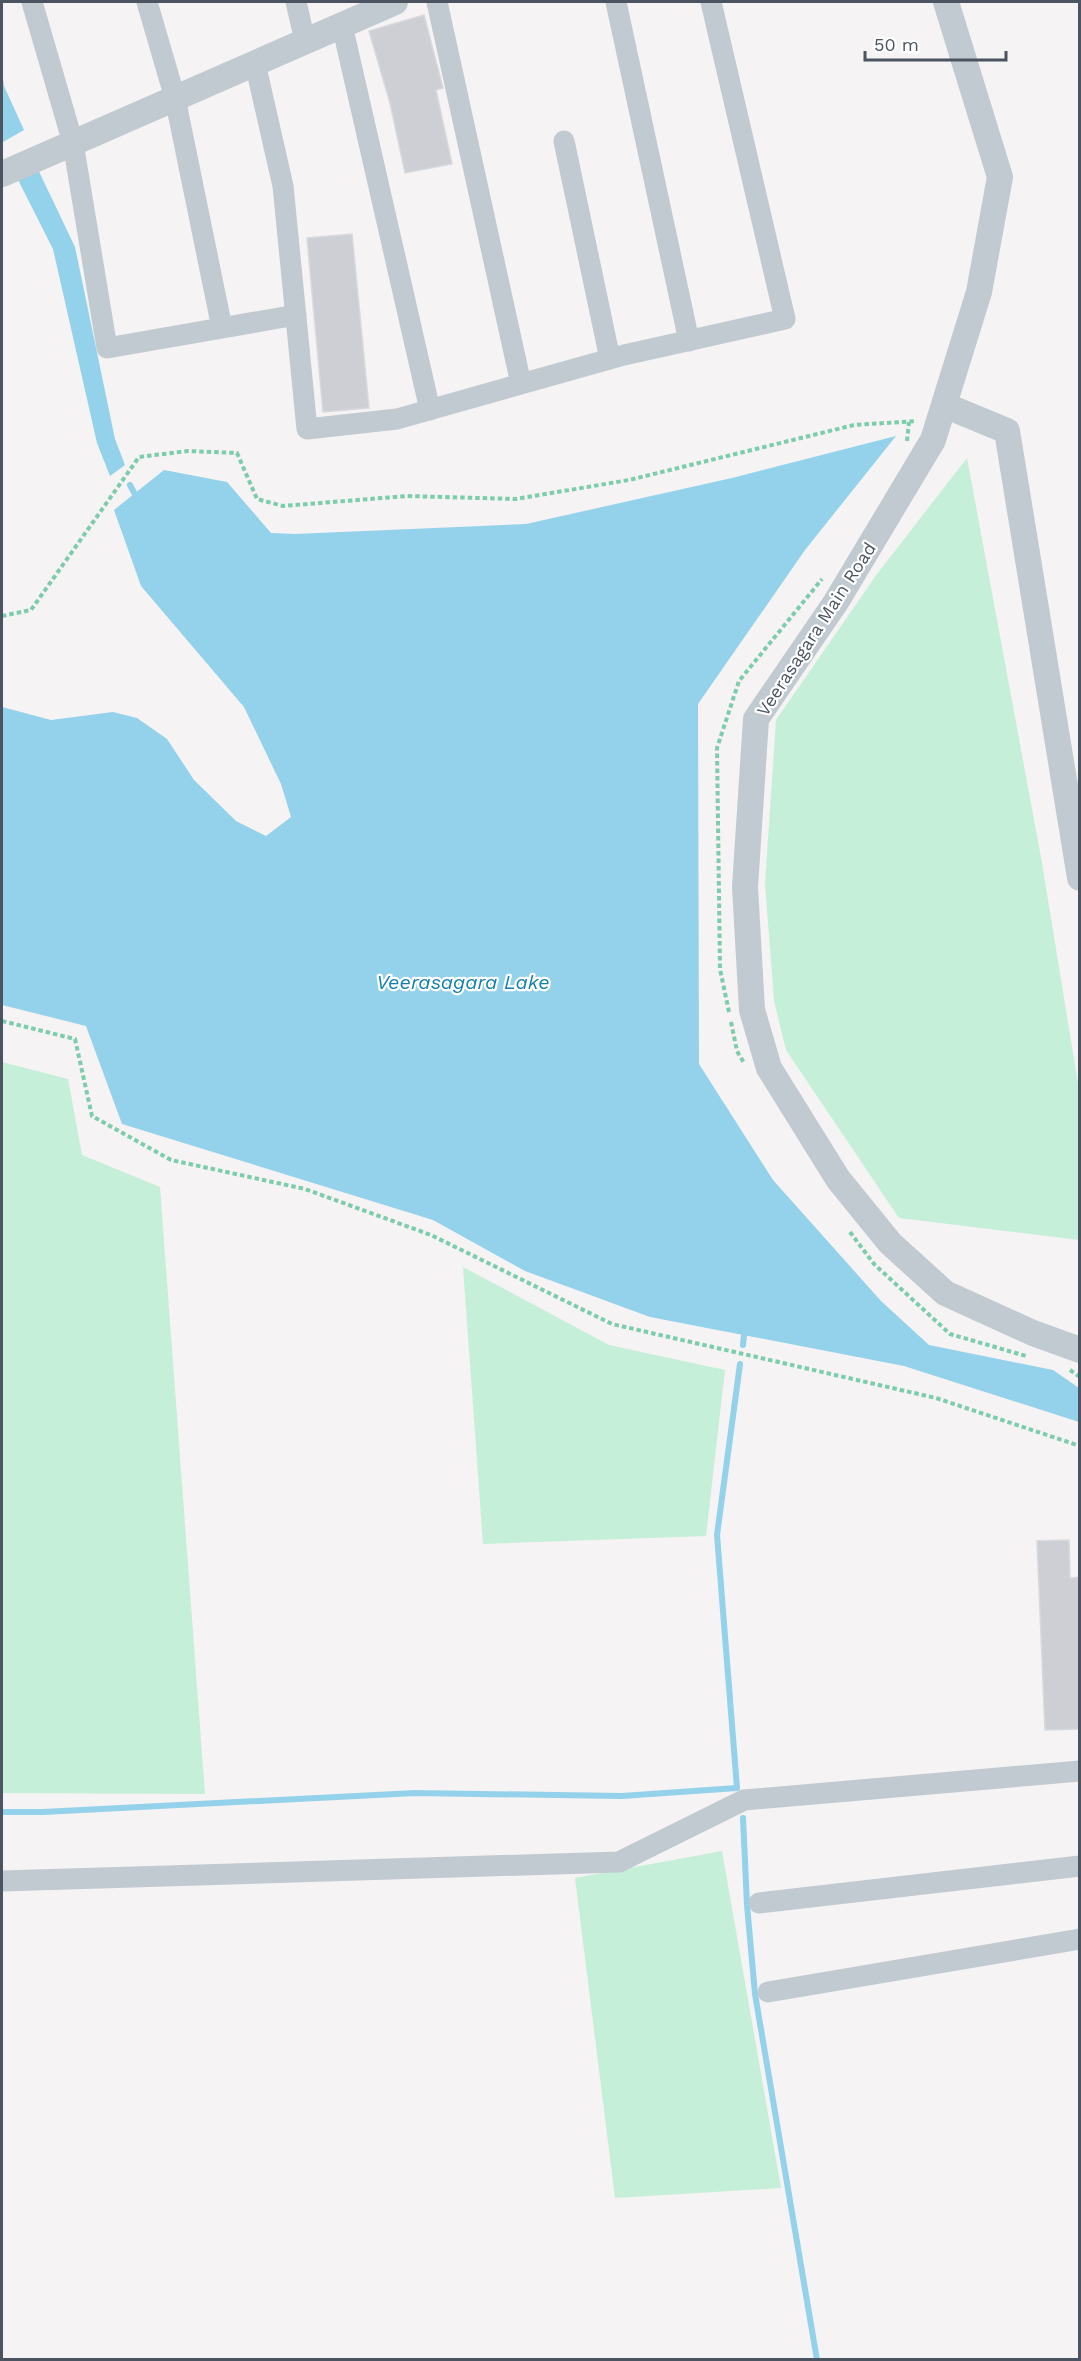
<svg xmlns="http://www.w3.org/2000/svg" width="1081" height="2361" viewBox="0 0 1081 2361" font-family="'Work Sans',sans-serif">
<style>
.green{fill:#c5efd8}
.water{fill:#94d1ea}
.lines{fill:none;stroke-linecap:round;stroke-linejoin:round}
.stream{stroke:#94d1ea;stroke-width:6}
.building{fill:#cdcfd5;stroke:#d7d9de;stroke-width:1.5}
.path{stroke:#7dccac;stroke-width:4;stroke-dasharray:4.5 3;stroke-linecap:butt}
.minor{stroke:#c1c9d1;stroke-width:21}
.tertiary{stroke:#c1c9d1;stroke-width:26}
.labels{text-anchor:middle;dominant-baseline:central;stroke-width:4.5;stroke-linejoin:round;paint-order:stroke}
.street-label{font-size:18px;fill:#4b5460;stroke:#fff}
.water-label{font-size:20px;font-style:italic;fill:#127fac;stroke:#fff}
</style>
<rect width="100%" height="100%" fill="#f5f3f3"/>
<path class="green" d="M 967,458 L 1042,863 L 1079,1090 L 1079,1240 L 899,1218 L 786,1050 L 774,1001 L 765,884 L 776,720 L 877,574 Z
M 2,1062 L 68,1079 L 82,1155 L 160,1187 L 205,1794 L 2,1793 Z
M 463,1267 L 609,1345 L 725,1370 L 706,1536 L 483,1544 Z
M 722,1851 L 781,2188 L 615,2198 L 575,1878 Z"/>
<path class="water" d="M 2,71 L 4,86 L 24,130 L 3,142 L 2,138 Z
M 34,161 L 75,247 L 115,439 L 125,465 L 110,476 L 97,443 L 53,249 L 12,168 Z
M 896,436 L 805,550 L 698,704 L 699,1064 L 773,1180 L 881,1301 L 929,1345 L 1053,1370 L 1079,1388 L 1079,1422 L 904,1366 L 650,1317 L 525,1271 L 433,1220 L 122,1124 L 86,1026 L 2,1005 L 2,707 L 51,720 L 113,712 L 137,718 L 167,739 L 194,780 L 236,821 L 266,836 L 291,817 L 281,784 L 244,707 L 141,586 L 114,510 L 164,470 L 227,482 L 271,533 L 295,534 L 526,524 L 732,478 Z"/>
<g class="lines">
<path class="stream" d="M 130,485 L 138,500
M 743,1345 L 744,1335
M 2,1812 L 43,1812 L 415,1793 L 622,1796 L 737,1788 L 717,1535 L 740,1364
M 743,1818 L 747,1905 L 755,1994 L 817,2360"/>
</g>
<path class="building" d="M 424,15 L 443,88 L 436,90 L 452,164 L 405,173 L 390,103 L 369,31 Z
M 352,234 L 369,408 L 323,412 L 307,238 Z
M 1069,1540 L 1070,1578 L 1080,1577 L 1080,1729 L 1045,1730 L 1037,1541 Z"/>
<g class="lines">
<path class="path" d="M 907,441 L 909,422
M 2,616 L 31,610 L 139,457 L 188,451 L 237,453 L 257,499 L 283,506 L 407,496 L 516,499 L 629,480 L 854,425 L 917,421
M 729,1012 L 720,969 L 717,748 L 739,681 L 822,579
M 2,1021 L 75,1039 L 92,1116 L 171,1160 L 305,1189 L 431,1235 L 612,1324 L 936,1398 L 1080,1446
M 731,1022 L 737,1051 L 744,1063
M 850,1232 L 874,1264 L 950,1334 L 1026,1356
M 1070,1370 L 1080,1377"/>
<path class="minor" d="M 32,2 L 73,143 L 107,348 L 296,315
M 147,2 L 175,98 L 222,328
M 296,2 L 305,41
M 437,2 L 521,384
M 616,2 L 689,341
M 342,25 L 430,410
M 255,63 L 283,186 L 307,429 L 397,419 L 624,355 L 785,319 L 711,2
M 564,141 L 610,359
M 2,1881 L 619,1862 L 744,1800 L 1080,1771
M 759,1903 L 1080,1866
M 768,1992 L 1080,1939"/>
<path class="tertiary" d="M 946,2 L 1000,177 L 979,292 L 933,440 L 836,602 L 756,719 L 745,887 L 752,1010 L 769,1068 L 838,1179 L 890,1243 L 945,1293 L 1033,1333 L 1080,1350
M 2,174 L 395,2
M 944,405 L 1007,431 L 1080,878"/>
</g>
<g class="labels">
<g class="street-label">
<text transform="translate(816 629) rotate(-57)">Veerasagara Main Road</text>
</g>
<g class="water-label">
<text x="463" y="982">Veerasagara Lake</text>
</g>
</g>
<rect width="1081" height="2361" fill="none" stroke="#4b5460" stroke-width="6"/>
<path d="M865 51v9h141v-9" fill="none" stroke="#4b5460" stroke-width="3"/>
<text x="874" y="51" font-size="18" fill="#4b5460" stroke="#ffffff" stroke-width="4.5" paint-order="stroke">50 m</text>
</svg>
